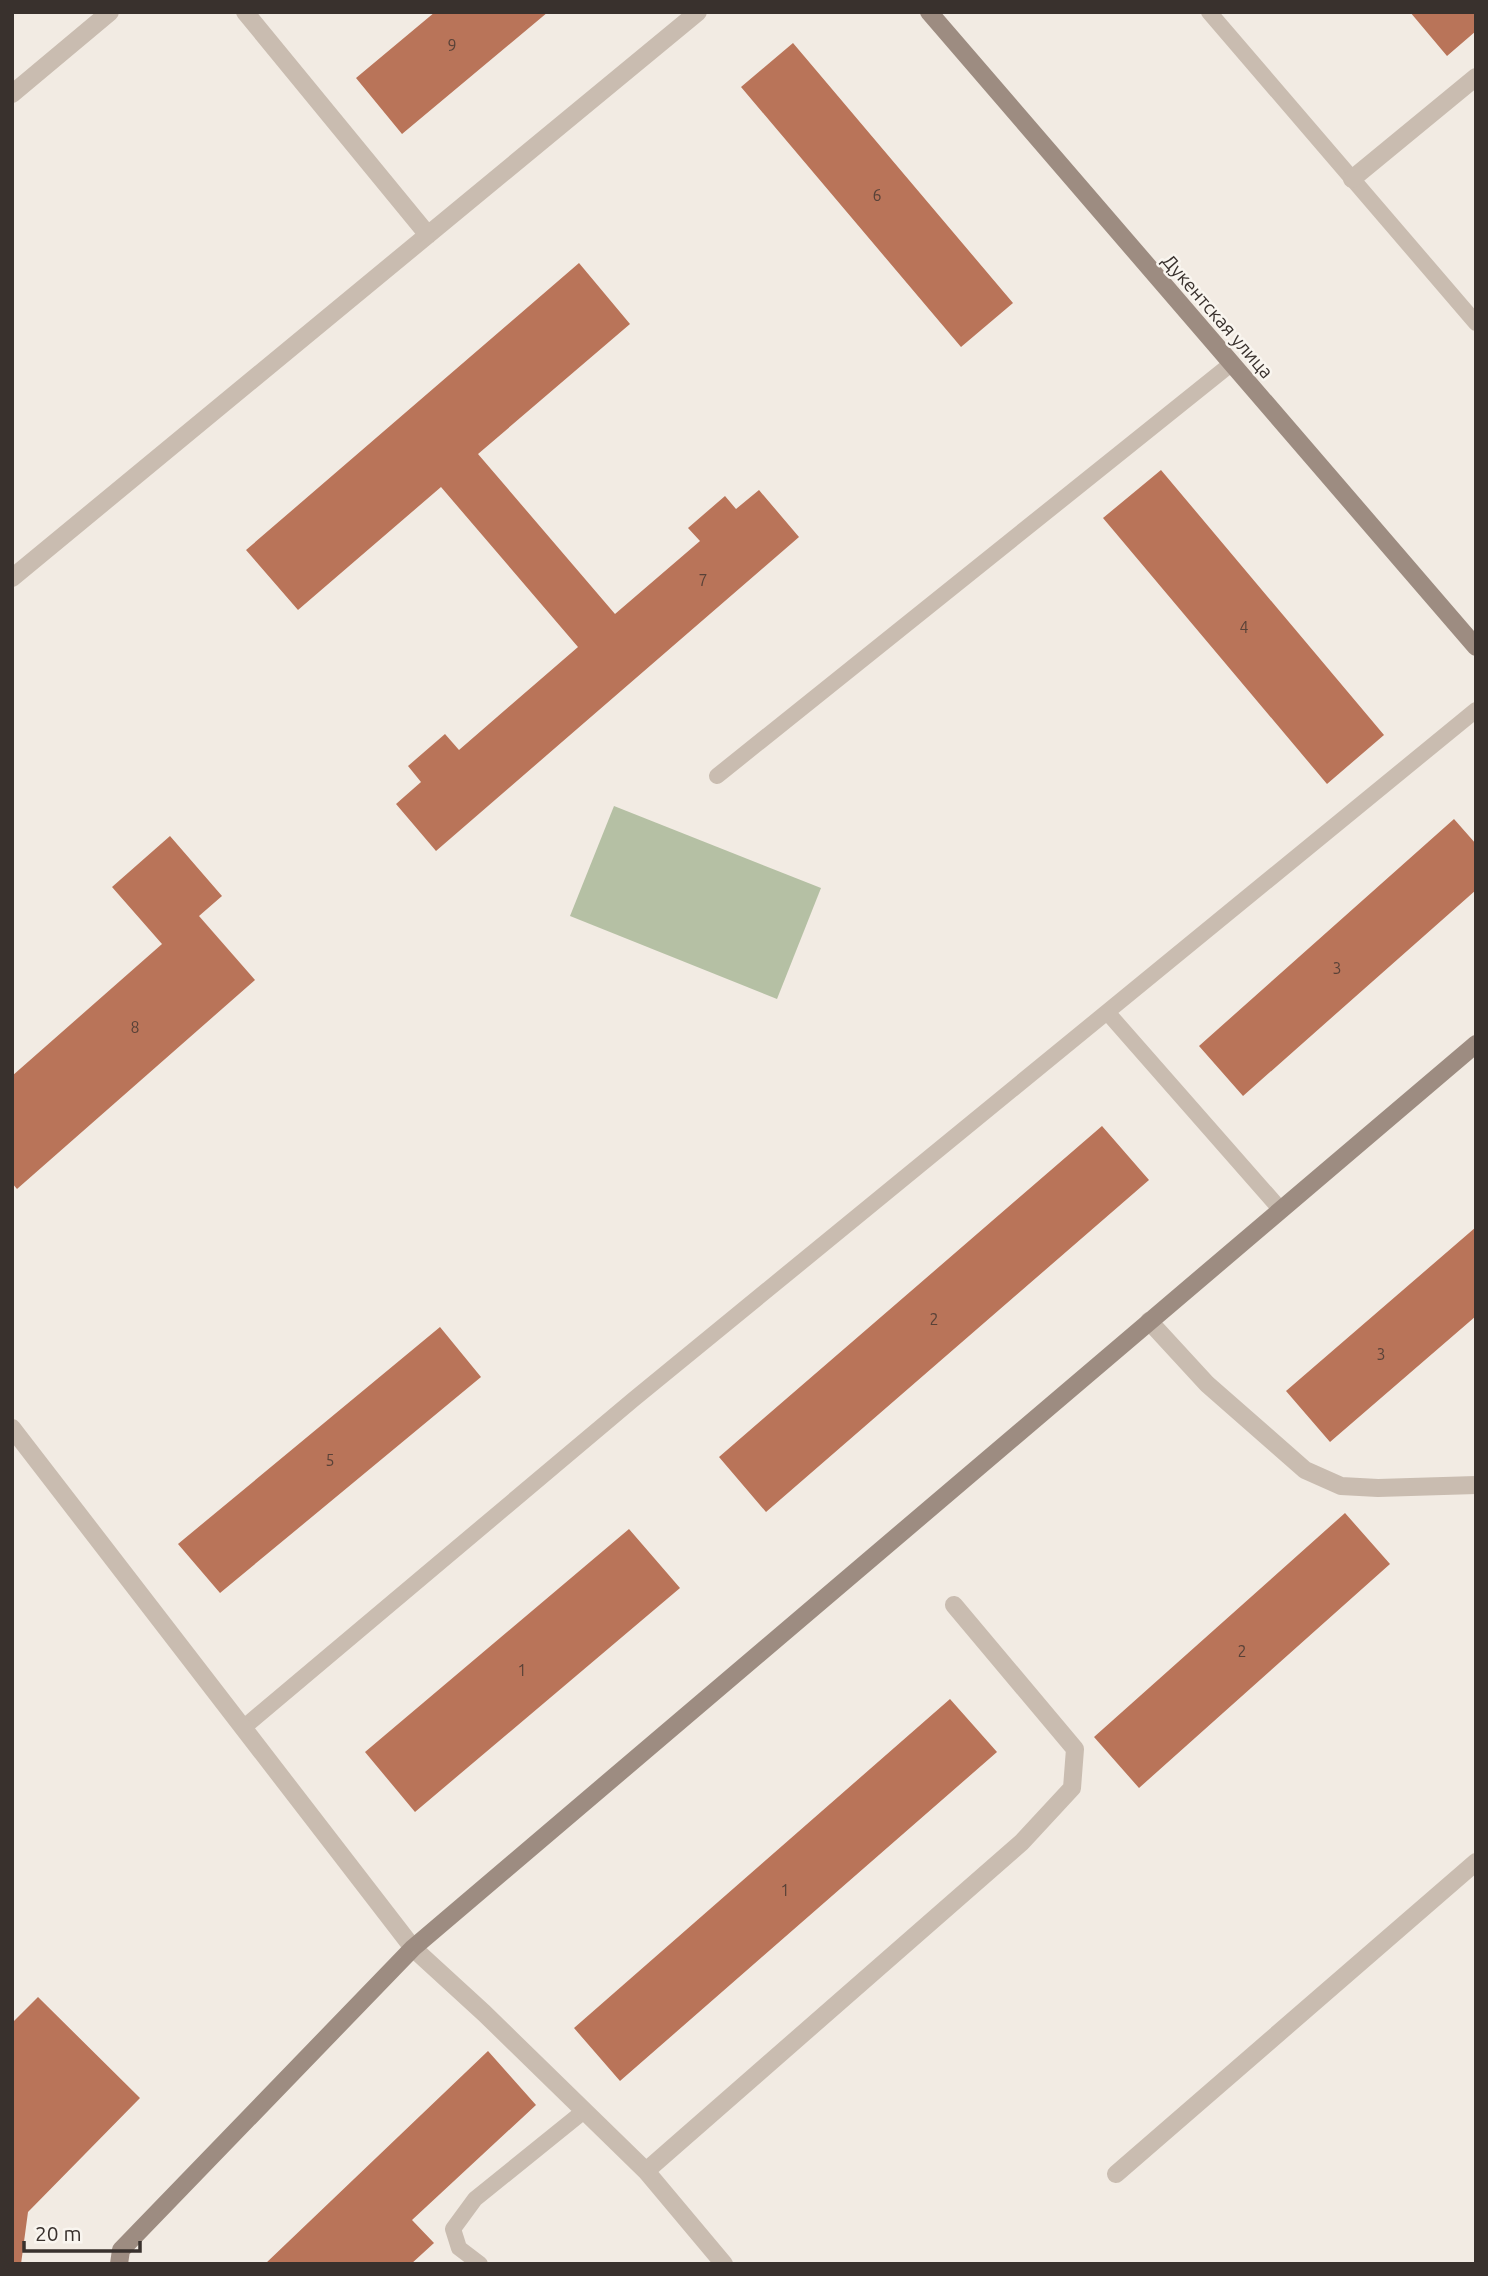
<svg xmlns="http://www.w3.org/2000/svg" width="1488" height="2276" viewBox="0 0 1488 2276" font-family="Ubuntu,sans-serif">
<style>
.green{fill:#b5c0a4}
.building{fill:#b97459}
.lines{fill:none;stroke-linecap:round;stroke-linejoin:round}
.service{stroke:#c9bcb0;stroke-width:16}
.minor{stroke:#c9bcb0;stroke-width:18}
.secondary{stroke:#9d8c81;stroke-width:18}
.labels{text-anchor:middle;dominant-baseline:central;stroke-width:5;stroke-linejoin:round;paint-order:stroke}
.number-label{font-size:16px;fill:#594238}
.street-label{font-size:19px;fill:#39312d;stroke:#f9f5ef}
</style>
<rect width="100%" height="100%" fill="#f2ebe3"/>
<path class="green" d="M 614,806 L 821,888 L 777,999 L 570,916 Z"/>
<path class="building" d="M 435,12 L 548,12 L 402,134 L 356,78 Z
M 1410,12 L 1476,12 L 1476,31 L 1447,56 Z
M 793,43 L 1013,303 L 961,347 L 741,87 Z
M 579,263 L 630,324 L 478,454 L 615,614 L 700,541 L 688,528 L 725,496 L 736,509 L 759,490 L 799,537 L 436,851 L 396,804 L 421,782 L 408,766 L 445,734 L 459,750 L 578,647 L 441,487 L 298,610 L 246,550 Z
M 1161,470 L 1384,735 L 1327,784 L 1103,518 Z
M 1454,819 L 1476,844 L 1476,890 L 1243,1096 L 1199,1046 Z
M 170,836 L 222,896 L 199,916 L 255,980 L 17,1189 L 12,1183 L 12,1076 L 162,944 L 112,887 Z
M 1102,1126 L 1149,1180 L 766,1512 L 719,1457 Z
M 1476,1227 L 1476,1316 L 1330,1442 L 1286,1391 Z
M 440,1327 L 481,1377 L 220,1593 L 178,1544 Z
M 1345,1513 L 1390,1564 L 1139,1788 L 1094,1737 Z
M 629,1529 L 680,1588 L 415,1812 L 365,1752 Z
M 950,1699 L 997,1752 L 620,2081 L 574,2028 Z
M 38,1997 L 140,2098 L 28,2212 L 21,2264 L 12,2264 L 12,2023 Z
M 488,2051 L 536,2105 L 412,2220 L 434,2243 L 411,2264 L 265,2264 Z"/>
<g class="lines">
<path class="service" d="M 1209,12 L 1476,323
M 717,776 L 1231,364
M 1107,1012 L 1281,1210
M 243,1728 L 634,1399 L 1476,710
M 480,2264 L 459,2248 L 453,2229 L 475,2199 L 584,2111"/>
<path class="minor" d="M 245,12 L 428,235
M 12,94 L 110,12
M 1352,179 L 1476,77
M 12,578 L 698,12
M 1149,1321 L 1207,1384 L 1305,1470 L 1341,1486 L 1378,1488 L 1476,1485
M 12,1428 L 413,1948 L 484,2013 L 646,2171 L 724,2264
M 646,2171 L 1022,1842 L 1072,1788 L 1075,1749 L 954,1605
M 1116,2174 L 1476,1862"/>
<path class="secondary" d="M 929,12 L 1476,647
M 119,2264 L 121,2250 L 413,1948 L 1476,1044"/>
</g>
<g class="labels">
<g class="number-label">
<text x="452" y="45">9</text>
<text x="877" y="195">6</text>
<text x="703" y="580">7</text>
<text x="1244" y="627">4</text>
<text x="1337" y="968">3</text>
<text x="135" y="1027">8</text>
<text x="934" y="1319">2</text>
<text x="1381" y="1354">3</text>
<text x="330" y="1460">5</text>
<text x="1242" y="1651">2</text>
<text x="522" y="1670">1</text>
<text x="785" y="1890">1</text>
</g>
<g class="street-label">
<text transform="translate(1218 316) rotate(49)">Дукентская улица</text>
</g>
</g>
<rect width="1488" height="2276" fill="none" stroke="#39312d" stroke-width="28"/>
<path d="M24 2241v10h116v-10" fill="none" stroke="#39312d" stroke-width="3.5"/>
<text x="35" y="2241" font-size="21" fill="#39312d" stroke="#f9f5ef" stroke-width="5" paint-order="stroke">20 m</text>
</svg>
